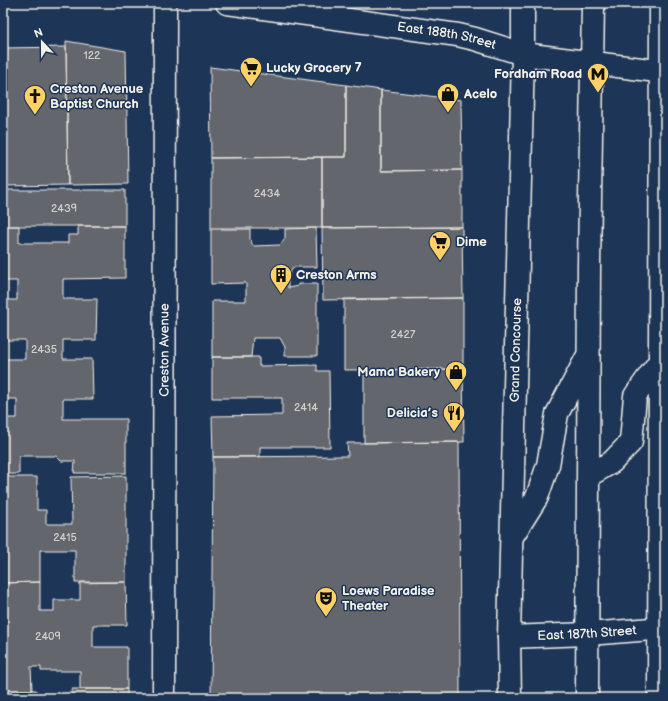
<svg xmlns="http://www.w3.org/2000/svg" width="668" height="701" viewBox="0 0 668 701" font-family="'Balsamiq Sans',sans-serif">
<style>
.building{fill:#64666d;stroke:#f4f1e8}
.lines{fill:none;stroke-linecap:round;stroke-linejoin:round}
.minor-casing{stroke:#f4f1e8;stroke-width:25}
.tertiary-casing{stroke:#f4f1e8;stroke-width:25}
.primary-casing{stroke:#f4f1e8;stroke-width:25}
.minor{stroke:#1d3557;stroke-width:22}
.tertiary{stroke:#1d3557;stroke-width:22}
.primary{stroke:#1d3557;stroke-width:22}
.labels{text-anchor:middle;dominant-baseline:central;stroke-width:3;stroke-linejoin:round;paint-order:stroke}
.number-label{font-size:11px;fill:#d0cec9}
.street-label{font-size:13px;fill:#f4f1e8;stroke:#1d3557}
.poi-label{font-size:13px;font-weight:bold;fill:#f4f1e8;stroke:#1d3557;text-anchor:start}
</style>
<rect width="100%" height="100%" fill="#1d3557"/>
<filter id="ink" filterUnits="userSpaceOnUse"><feTurbulence type="fractalNoise" baseFrequency=".025" numOctaves="2"/><feDisplacementMap in="SourceGraphic" scale="8" xChannelSelector="R" yChannelSelector="G"/><feConvolveMatrix kernelMatrix="1 2 1 2 8 2 1 2 1" color-interpolation-filters="sRGB"/></filter>
<g filter="url(#ink)">
<path class="building" d="M 66,41 L 126,51 L 128,184 L 68,185 Z
M 66,47 L 68,185 L 3,186 L 3,48 Z
M 210,67 L 346,85 L 346,157 L 211,158 Z
M 346,85 L 381,90 L 381,171 L 462,170 L 462,227 L 322,228 L 322,157 L 346,157 Z
M 381,90 L 461,100 L 462,170 L 381,171 Z
M 322,157 L 322,228 L 211,228 L 211,158 Z
M 3,190 L 125,190 L 125,226 L 3,226 Z
M 3,226 L 19,226 L 19,243 L 68,243 L 68,235 L 78,235 L 78,226 L 125,226 L 125,278 L 63,279 L 63,299 L 97,299 L 96,340 L 63,340 L 63,359 L 92,359 L 93,399 L 63,399 L 63,419 L 126,419 L 126,473 L 74,473 L 75,461 L 61,461 L 56,456 L 19,456 L 19,474 L 3,474 L 3,418 L 17,418 L 17,399 L 3,399 L 3,359 L 25,359 L 25,340 L 3,340 L 3,300 L 17,300 L 17,281 L 3,281 Z
M 462,227 L 463,298 L 323,300 L 322,228 Z
M 316,228 L 317,267 L 294,267 L 288,275 L 288,288 L 298,286 L 298,284 L 317,284 L 317,356 L 285,356 L 285,347 L 280,338 L 253,338 L 251,357 L 212,357 L 212,301 L 246,301 L 246,283 L 211,284 L 211,229 L 250,229 L 250,239 L 253,246 L 280,245 L 285,239 L 285,229 Z
M 463,298 L 463,369 L 344,370 L 344,299 Z
M 212,357 L 259,357 L 259,366 L 317,365 L 317,371 L 329,371 L 330,447 L 260,447 L 260,457 L 213,457 L 212,416 L 282,415 L 282,398 L 212,398 Z
M 463,369 L 464,442 L 364,443 L 364,370 Z
M 459,442 L 460,698 L 211,698 L 213,457 L 348,456 L 347,443 Z
M 126,476 L 126,582 L 75,583 L 75,550 L 40,550 L 40,582 L 3,583 L 3,477 L 37,477 L 37,510 L 46,510 L 46,524 L 72,524 L 71,477 Z
M 40,582 L 40,611 L 54,611 L 54,600 L 80,600 L 80,582 L 126,582 L 127,625 L 93,625 L 93,647 L 127,647 L 127,689 L 80,689 L 80,671 L 41,671 L 41,667 L 31,667 L 32,690 L 3,690 L 3,583 Z
M 72,689 L 127,689 L 127,698 L 72,698 Z
M 3,690 L 36,690 L 36,698 L 3,698 Z"/>
<g class="lines">
<g class="minor-casing">
<g id="minor">
<path id="s1" d="M 227,3 L 458,35 L 475,39 L 523,54 L 665,72"/>
<path id="s2" d="M 509,637 L 588,634 L 665,628"/>
<path id="s3" d="M 164,698 L 165,3"/>
</g>
</g>
<g class="tertiary-casing">
<g id="tertiary">
<path id="s4" d="M 510,698 L 509,637 L 523,54 L 523,3"/>
<path d="M 659,698 L 661,3"/>
</g>
</g>
<g class="primary-casing">
<path id="primary" d="M 588,476 L 612,462 L 631,442 L 635,396 L 660,361
M 513,535 L 537,497 L 548,465 L 557,414 L 587,357
M 587,698 L 589,266 L 593,3"/>
</g>
<use href="#minor" class="minor"/>
<use href="#tertiary" class="tertiary"/>
<use href="#primary" class="primary"/>
</g>
</g>
<defs>
<g id="supermarket-pin" transform="scale(1.15)"><path d="M0 17L-7.5 6A9.5 9.5 0 1 1 7.5 6Z" fill="#ffd166" stroke="#1d3557"/><path d="M-6-5.5h2.5l.6 2H6L4.5 2H-2.5L-4.4-4H-6ZM-1.5 3.2a1.3 1.3 0 1 0 .1 0ZM3 3.2a1.3 1.3 0 1 0 .1 0Z" fill="#111"/></g>
<g id="metro-pin" transform="scale(1.15)"><path d="M0 17L-7.5 6A9.5 9.5 0 1 1 7.5 6Z" fill="#ffd166" stroke="#1d3557"/><path d="M-5.5 5V-5H-3L0 0L3-5H5.5V5H3V-.5L0 4L-3-.5V5Z" fill="#111"/></g>
<g id="shop-pin" transform="scale(1.15)"><path d="M0 17L-7.5 6A9.5 9.5 0 1 1 7.5 6Z" fill="#ffd166" stroke="#1d3557"/><path d="M-5-2.5h2.3a2.7 3.5 0 0 1 5.4 0H5L5.5 6h-11ZM-1.5-2.5h3a1.5 2.3 0 0 0-3 0Z" fill="#111"/></g>
<g id="church-pin" transform="scale(1.15)"><path d="M0 17L-7.5 6A9.5 9.5 0 1 1 7.5 6Z" fill="#ffd166" stroke="#1d3557"/><path d="M-1.2-6h2.4v3.5h3.3v2.4h-3.3V6h-2.4V-.1h-3.3v-2.4h3.3Z" fill="#111"/></g>
<g id="building-pin" transform="scale(1.15)"><path d="M0 17L-7.5 6A9.5 9.5 0 1 1 7.5 6Z" fill="#ffd166" stroke="#1d3557"/><path d="M-4-6H4V6H1V3H-1V6H-4ZM-2.5-4.3h1.7v1.8h-1.7ZM.8-4.3h1.7v1.8H.8ZM-2.5-1h1.7V.8h-1.7ZM.8-1h1.7V.8H.8Z" fill="#111"/></g>
<g id="restaurant-pin" transform="scale(1.15)"><path d="M0 17L-7.5 6A9.5 9.5 0 1 1 7.5 6Z" fill="#ffd166" stroke="#1d3557"/><path d="M-5-6h1v4h1v-4h1v4h1v-4h1v5L-1.5 .5V6h-2V.5L-5-1ZM5-6V6H3V1.5H1.5Q1.5-4 5-6Z" fill="#111"/></g>
<g id="theatre-pin" transform="scale(1.15)"><path d="M0 17L-7.5 6A9.5 9.5 0 1 1 7.5 6Z" fill="#ffd166" stroke="#1d3557"/><path d="M-5-5.5Q0-4 5-5.5V0Q5 5 0 6Q-5 5-5 0ZM-3.3-2.5H-1v1.5H-3.3ZM1-2.5H3.3v1.5H1ZM-2.8 1Q0 5.5 2.8 1Z" fill="#111"/></g>
</defs>
<g fill-rule="evenodd">
<use href="#supermarket-pin" x="251" y="68"/>
<use href="#metro-pin" x="598" y="74"/>
<use href="#shop-pin" x="448" y="94"/>
<use href="#church-pin" x="35" y="96"/>
<use href="#supermarket-pin" x="440" y="242"/>
<use href="#building-pin" x="281" y="275"/>
<use href="#shop-pin" x="456" y="372"/>
<use href="#restaurant-pin" x="454" y="413"/>
<use href="#theatre-pin" x="326" y="598"/>
</g>
<g class="labels">
<g class="number-label">
<text x="92" y="55">122</text>
<text x="267" y="193">2434</text>
<text x="64" y="208">2439</text>
<text x="403" y="334">2427</text>
<text x="44" y="349">2435</text>
<text x="306" y="407">2414</text>
<text x="65" y="537">2415</text>
<text x="48" y="636">2409</text>
</g>
<g class="street-label">
<text stroke="none"><textPath href="#s1" startOffset="222">East 188th Street</textPath></text>
<text stroke="none"><textPath href="#s3" startOffset="348">Creston Avenue</textPath></text>
<text stroke="none"><textPath href="#s4" startOffset="348">Grand Concourse</textPath></text>
<text stroke="none"><textPath href="#s2" startOffset="78">East 187th Street</textPath></text>
</g>
<g class="poi-label">
<text x="266" y="68">Lucky Grocery 7</text>
<text x="582" y="74" text-anchor="end">Fordham Road</text>
<text x="50" y="89">Creston Avenue<tspan x="50" dy="15">Baptist Church</tspan></text>
<text x="464" y="94">Acelo</text>
<text x="456" y="242">Dime</text>
<text x="296" y="275">Creston Arms</text>
<text x="440" y="372" text-anchor="end">Mama Bakery</text>
<text x="438" y="413" text-anchor="end">Delicia’s</text>
<text x="342" y="591">Loews Paradise<tspan x="342" dy="15">Theater</tspan></text>
</g>
</g>
<rect width="668" height="701" fill="none" stroke="#1d3557" stroke-width="16"/>
<rect x="8" y="8" width="652" height="685" fill="none" stroke="#f4f1e8" stroke-width="1.5" filter="url(#ink)"/>
<g transform="translate(42 42) rotate(338)" stroke="#1d3557" stroke-width="3" paint-order="stroke">
<path d="M0-3L7 15L0 10L-7 15Z" fill="#f4f1e8"/>
<text y="-6" font-size="11" font-weight="bold" text-anchor="middle" fill="#f4f1e8">N</text>
</g>
</svg>
